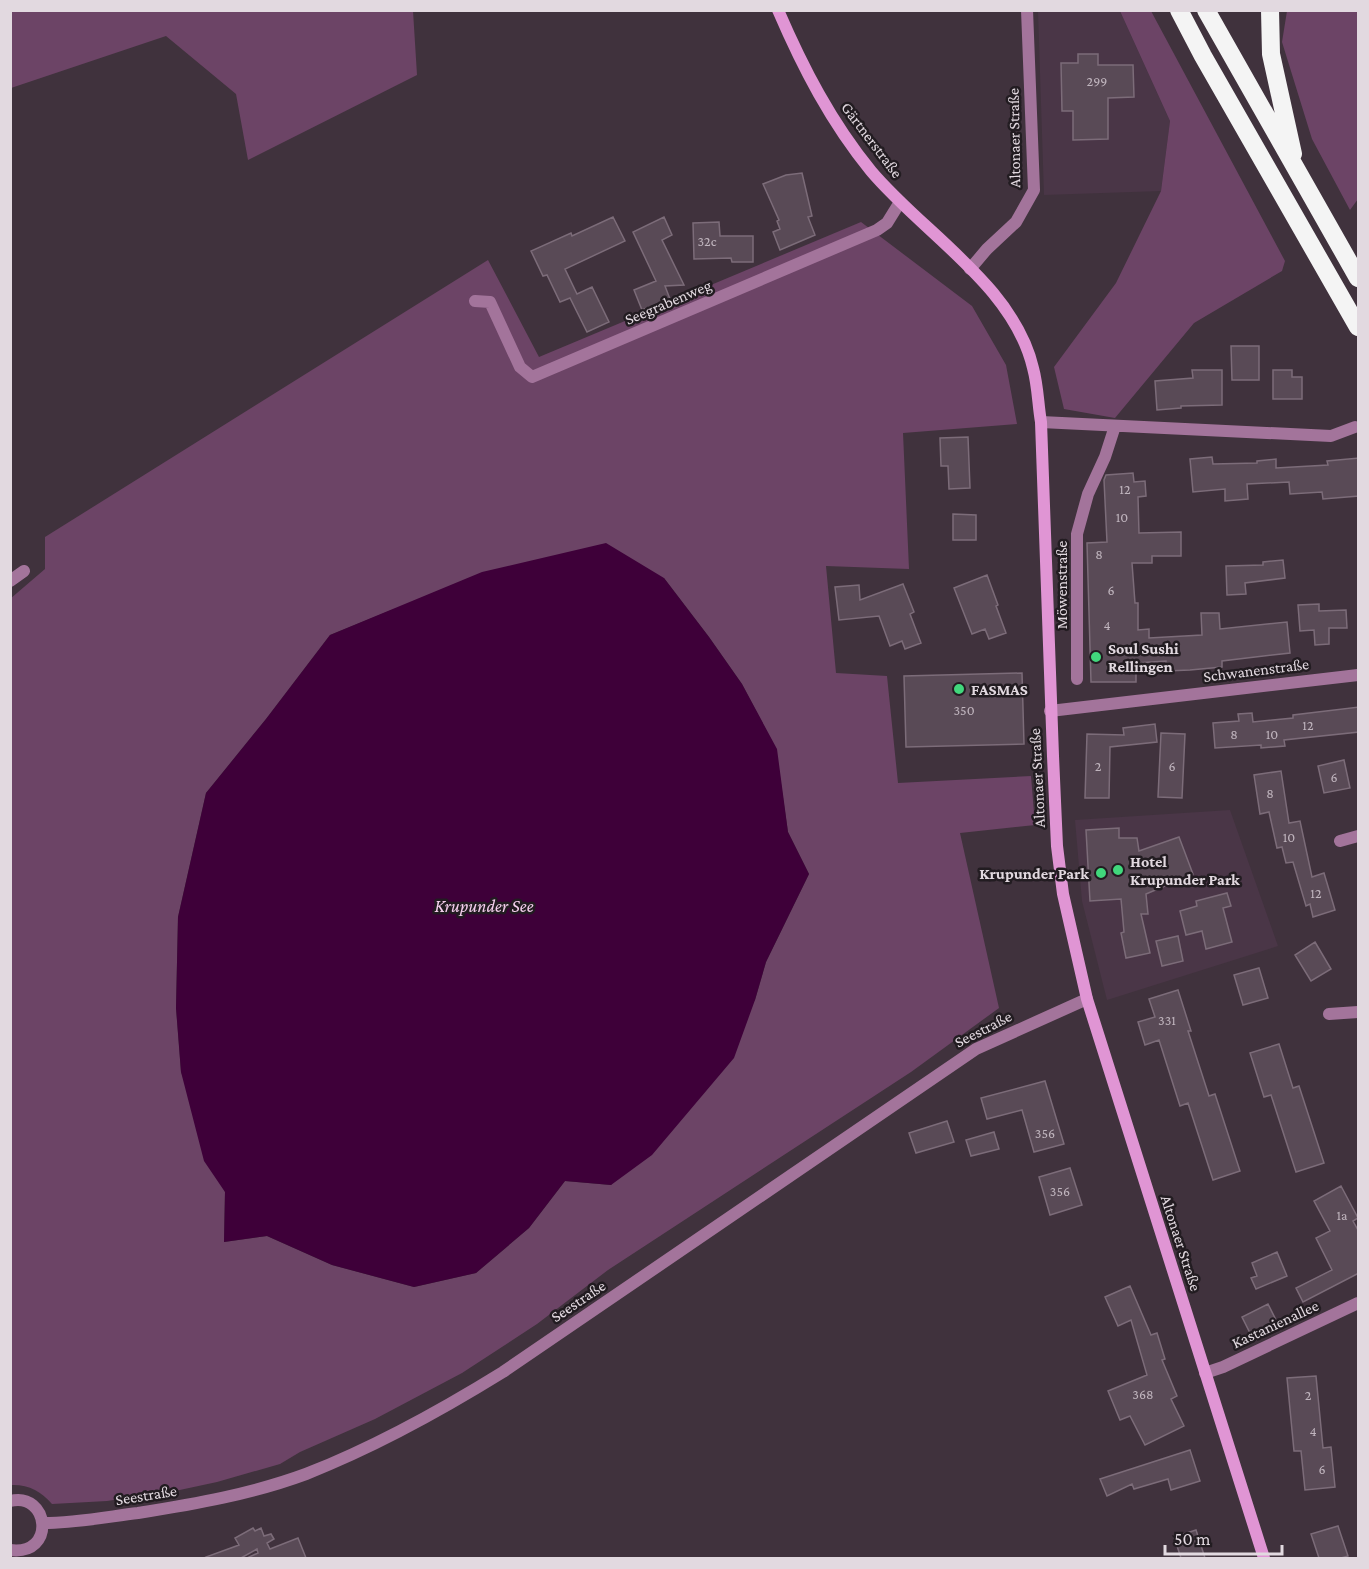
<svg xmlns="http://www.w3.org/2000/svg" width="1369" height="1569" viewBox="0 0 1369 1569" font-family="'Crimson Pro',serif">
<style>
.built{fill:#4a3647}
.green{fill:#6c4466;fill-rule:evenodd}
.water{fill:#3e0039}
.building{fill:#594a56;stroke:#7c6c79;stroke-width:1.5}
.lines{fill:none;stroke-linecap:round;stroke-linejoin:round}
.minor{stroke:#a3749b;stroke-width:12}
.tertiary{stroke:#a3749b;stroke-width:12}
.secondary{stroke:#e095d4;stroke-width:12}
.motorway{stroke:#f4f4f4;stroke-width:18}
.poi-dot{fill:#41d77c;stroke:#221c21;stroke-width:2}
.labels{text-anchor:middle;dominant-baseline:central;stroke-width:5;stroke-linejoin:round;paint-order:stroke}
.number-label{font-size:14px;fill:#c0b5be}
.street-label{font-size:16px;fill:#e2d9e0;stroke:#221c21}
.poi-label{font-size:16px;font-weight:bold;fill:#e2d9e0;stroke:#221c21;text-anchor:start}
.water-label{font-size:18px;font-style:italic;fill:#f5cfee;stroke:#221c21}
</style>
<rect width="100%" height="100%" fill="#40323d"/>
<path class="built" d="M 1038,11 L 1120,11 L 1170,121 L 1161,191 L 1044,195 Z
M 1230,810 L 1278,946 L 1107,1000 L 1082,901 L 1075,820 Z"/>
<path class="green" d="M 11,10 L 413,11 L 417,75 L 248,160 L 236,94 L 166,36 L 11,88 Z
M 1120,11 L 1151,11 L 1285,261 L 1282,271 L 1194,323 L 1115,418 L 1064,409 L 1054,367 L 1116,283 L 1161,191 L 1170,121 Z
M 1287,11 L 1358,11 L 1358,199 L 1350,210 L 1312,139 L 1282,42 Z
M 861,222 L 972,306 L 1006,365 L 1017,424 L 903,433 L 909,569 L 826,566 L 836,673 L 887,676 L 898,783 L 1031,776 L 1035,825 L 960,833 L 999,1008 L 911,1072 L 608,1270 L 537,1324 L 462,1373 L 375,1419 L 300,1452 L 280,1464 L 217,1482 L 175,1491 L 107,1501 L 52,1504 C 41,1491 28,1484 10,1485 L 10,599 L 45,569 L 45,537 L 488,260 L 539,357 ZM 664,578 L 709,637 L 742,684 L 776,749 L 788,832 L 809,874 L 766,962 L 755,1000 L 611,1185 L 565,1181 L 529,1228 L 476,1273 L 414,1287 L 332,1265 L 267,1236 L 224,1242 L 225,1192 L 181,1072 L 176,1008 L 178,917 L 206,793 L 266,719 L 330,635 L 394,609 Z"/>
<path class="water" d="M 606,543 L 664,578 L 709,637 L 742,684 L 777,749 L 788,832 L 809,874 L 766,962 L 755,1000 L 734,1058 L 652,1155 L 611,1185 L 565,1181 L 529,1228 L 476,1273 L 414,1287 L 332,1265 L 267,1236 L 224,1242 L 225,1192 L 204,1161 L 181,1072 L 176,1008 L 178,917 L 206,793 L 266,719 L 330,635 L 482,572 Z"/>
<path class="building" d="M 1078,54 L 1098,54 L 1098,65 L 1133,65 L 1134,97 L 1108,98 L 1108,139 L 1073,140 L 1073,111 L 1062,111 L 1061,63 L 1078,63 Z
M 802,173 L 812,216 L 808,217 L 815,235 L 780,250 L 773,232 L 780,229 L 777,221 L 779,220 L 763,184 L 786,175 Z
M 613,217 L 625,241 L 565,269 L 577,294 L 592,287 L 609,322 L 587,332 L 570,298 L 560,302 L 547,275 L 543,276 L 531,251 L 571,233 L 572,236 Z
M 664,217 L 672,235 L 662,240 L 684,285 L 665,286 L 670,299 L 642,310 L 634,290 L 656,281 L 633,232 Z
M 719,222 L 720,236 L 753,236 L 753,262 L 732,262 L 731,258 L 694,259 L 693,223 Z
M 1231,346 L 1259,346 L 1259,380 L 1232,380 Z
M 1192,370 L 1222,370 L 1222,405 L 1181,406 L 1181,408 L 1157,410 L 1155,381 L 1193,378 Z
M 1273,370 L 1292,370 L 1292,377 L 1302,377 L 1302,399 L 1273,399 Z
M 968,437 L 970,488 L 949,489 L 948,466 L 941,466 L 940,438 Z
M 1212,457 L 1213,464 L 1257,463 L 1257,461 L 1276,459 L 1276,468 L 1328,465 L 1327,461 L 1359,458 L 1359,496 L 1323,499 L 1322,492 L 1290,494 L 1289,482 L 1247,484 L 1248,499 L 1225,501 L 1225,489 L 1193,492 L 1190,459 Z
M 1133,473 L 1134,482 L 1145,481 L 1146,496 L 1138,497 L 1139,533 L 1181,532 L 1181,556 L 1152,556 L 1152,563 L 1132,563 L 1135,603 L 1138,603 L 1138,630 L 1149,629 L 1149,638 L 1202,635 L 1201,613 L 1219,613 L 1220,629 L 1287,622 L 1290,653 L 1222,661 L 1222,667 L 1190,670 L 1166,671 L 1166,661 L 1136,663 L 1136,682 L 1091,682 L 1087,543 L 1107,542 L 1104,480 L 1106,475 Z
M 953,514 L 976,515 L 976,540 L 953,540 Z
M 1283,560 L 1285,578 L 1245,583 L 1246,594 L 1227,595 L 1226,566 L 1263,565 L 1263,562 Z
M 987,575 L 998,605 L 996,606 L 1006,633 L 989,639 L 985,629 L 972,634 L 954,588 Z
M 903,584 L 914,612 L 910,614 L 921,643 L 905,649 L 902,641 L 890,646 L 879,616 L 839,620 L 835,587 L 859,585 L 860,600 Z
M 1319,604 L 1319,611 L 1346,610 L 1347,628 L 1329,628 L 1329,644 L 1315,645 L 1314,630 L 1300,631 L 1298,605 Z
M 1022,673 L 1024,744 L 906,747 L 904,676 Z
M 1359,707 L 1359,732 L 1284,740 L 1285,746 L 1261,748 L 1261,745 L 1215,748 L 1213,723 L 1239,721 L 1238,714 L 1252,713 L 1253,722 L 1293,718 L 1293,715 Z
M 1155,724 L 1157,742 L 1110,747 L 1109,798 L 1085,798 L 1087,734 L 1124,735 L 1123,728 Z
M 1161,733 L 1185,734 L 1182,798 L 1158,797 Z
M 1344,760 L 1350,788 L 1324,793 L 1318,766 Z
M 1281,771 L 1289,823 L 1300,821 L 1312,877 L 1324,873 L 1335,910 L 1313,917 L 1310,904 L 1306,906 L 1293,862 L 1286,863 L 1282,847 L 1277,848 L 1269,812 L 1260,814 L 1254,775 Z
M 1119,828 L 1119,838 L 1137,838 L 1139,851 L 1179,837 L 1193,874 L 1146,894 L 1148,914 L 1141,914 L 1150,953 L 1126,958 L 1121,933 L 1124,932 L 1121,899 L 1090,901 L 1086,830 Z
M 1227,893 L 1231,906 L 1223,908 L 1232,942 L 1206,949 L 1202,931 L 1186,935 L 1180,911 L 1197,906 L 1196,901 Z
M 1178,936 L 1183,961 L 1162,966 L 1156,941 Z
M 1315,942 L 1331,969 L 1311,981 L 1295,955 Z
M 1259,968 L 1268,998 L 1243,1005 L 1234,975 Z
M 1178,990 L 1191,1031 L 1188,1031 L 1209,1096 L 1215,1094 L 1240,1171 L 1213,1180 L 1188,1103 L 1180,1106 L 1159,1040 L 1145,1045 L 1138,1022 L 1155,1017 L 1149,999 Z
M 1279,1044 L 1293,1088 L 1299,1086 L 1324,1163 L 1296,1172 L 1271,1095 L 1264,1097 L 1250,1053 Z
M 1045,1081 L 1064,1144 L 1034,1152 L 1022,1110 L 987,1119 L 981,1098 Z
M 947,1121 L 954,1142 L 916,1153 L 909,1133 Z
M 994,1132 L 999,1149 L 971,1156 L 966,1140 Z
M 1070,1168 L 1082,1205 L 1050,1215 L 1039,1177 Z
M 1341,1186 L 1358,1218 L 1353,1221 L 1359,1232 L 1359,1273 L 1303,1302 L 1296,1288 L 1332,1270 L 1316,1238 L 1330,1231 L 1314,1201 Z
M 1277,1252 L 1287,1276 L 1256,1289 L 1251,1278 L 1257,1276 L 1252,1263 Z
M 1130,1286 L 1151,1335 L 1157,1333 L 1165,1359 L 1162,1360 L 1177,1396 L 1171,1399 L 1184,1426 L 1145,1445 L 1130,1416 L 1120,1420 L 1108,1391 L 1147,1375 L 1131,1320 L 1118,1326 L 1105,1297 Z
M 1268,1304 L 1276,1320 L 1265,1326 L 1269,1334 L 1254,1341 L 1242,1317 Z
M 1316,1376 L 1323,1448 L 1331,1447 L 1335,1487 L 1305,1490 L 1301,1451 L 1294,1451 L 1287,1378 Z
M 1190,1450 L 1200,1481 L 1171,1490 L 1168,1479 L 1134,1489 L 1132,1484 L 1107,1496 L 1100,1479 Z
M 1338,1526 L 1348,1556 L 1341,1558 L 1319,1558 L 1311,1534 Z
M 253,1528 L 255,1531 L 261,1528 L 264,1536 L 271,1534 L 274,1539 L 267,1543 L 270,1549 L 298,1538 L 306,1558 L 247,1558 L 258,1553 L 257,1549 L 241,1558 L 207,1558 L 206,1557 L 239,1545 L 235,1538 Z
M 1196,1530 L 1205,1558 L 1181,1558 L 1174,1537 Z"/>
<g class="lines">
<path class="minor" d="M 970,269 L 987,249 L 1016,222 L 1034,190 L 1027,10
M 475,301 L 490,302 L 520,367 L 532,377 L 877,230 L 887,223 L 900,202
M 1041,422 L 1331,436 L 1355,427
M 10,581 L 24,571
M 1077,679 L 1077,534 L 1088,494 L 1105,457 L 1115,426
M 1050,711 L 1358,675
M 1340,841 L 1358,836
M 1329,1014 L 1358,1012
M 1205,1373 L 1223,1367 L 1358,1303"/>
<path class="tertiary" d="M 10,1501 C 49,1491 57,1556 10,1550
M 43,1523 C 75,1523 106,1517 138,1513 C 195,1504 252,1494 306,1474 C 375,1447 440,1411 503,1372 L 976,1049 L 1087,999"/>
<path class="secondary" d="M 778,10 C 803,68 831,122 871,171 C 923,233 1014,286 1033,368 C 1038,386 1038,405 1041,422 L 1053,756 L 1057,846 L 1063,894 L 1087,999 L 1264,1558"/>
<path class="motorway" d="M 1179,10 L 1203,56 L 1358,327
M 1206,10 L 1358,278
M 1270,10 L 1271,54 L 1293,154"/>
</g>
<g class="poi-dot">
<circle cx="1096" cy="657" r="6"/>
<circle cx="959" cy="689" r="6"/>
<circle cx="1118" cy="870" r="6"/>
<circle cx="1101" cy="873" r="6"/>
</g>
<g class="labels">
<g class="number-label">
<text x="1097" y="81">299</text>
<text x="707" y="241">32c</text>
<text x="1125" y="489">12</text>
<text x="1122" y="517">10</text>
<text x="1099" y="554">8</text>
<text x="1111" y="590">6</text>
<text x="1107" y="625">4</text>
<text x="964" y="710">350</text>
<text x="1308" y="725">12</text>
<text x="1234" y="734">8</text>
<text x="1272" y="734">10</text>
<text x="1098" y="766">2</text>
<text x="1172" y="766">6</text>
<text x="1334" y="777">6</text>
<text x="1270" y="793">8</text>
<text x="1289" y="837">10</text>
<text x="1316" y="893">12</text>
<text x="1167" y="1020">331</text>
<text x="1045" y="1133">356</text>
<text x="1060" y="1191">356</text>
<text x="1342" y="1215">1a</text>
<text x="1143" y="1394">368</text>
<text x="1308" y="1395">2</text>
<text x="1313" y="1431">4</text>
<text x="1322" y="1469">6</text>
</g>
<g class="street-label">
<text transform="translate(1014 138) rotate(-91)">Altonaer Straße</text>
<text transform="translate(872 140) rotate(53)">Gärtnerstraße</text>
<text transform="translate(668 302) rotate(-23)">Seegrabenweg</text>
<text transform="translate(1061 585) rotate(-90)">Möwenstraße</text>
<text transform="translate(1256 670) rotate(-7)">Schwanenstraße</text>
<text transform="translate(1037 778) rotate(-93)">Altonaer Straße</text>
<text transform="translate(983 1029) rotate(-27)">Seestraße</text>
<text transform="translate(1181 1243) rotate(72)">Altonaer Straße</text>
<text transform="translate(578 1301) rotate(-34)">Seestraße</text>
<text transform="translate(1275 1324) rotate(-25)">Kastanienallee</text>
<text transform="translate(146 1495) rotate(-9)">Seestraße</text>
</g>
<g class="poi-label">
<text x="1108" y="648">Soul Sushi<tspan x="1108" dy="18">Rellingen</tspan></text>
<text x="971" y="689">FASMAS</text>
<text x="1130" y="861">Hotel<tspan x="1130" dy="18">Krupunder Park</tspan></text>
<text x="1089" y="873" text-anchor="end">Krupunder Park</text>
</g>
<g class="water-label">
<text x="484" y="906">Krupunder See</text>
</g>
</g>
<rect width="1369" height="1569" fill="none" stroke="#e2d9e0" stroke-width="24"/>
<path d="M1165 1545v9h117v-9" fill="none" stroke="#e2d9e0" stroke-width="3"/>
<text x="1174" y="1545" font-size="18" fill="#e2d9e0" stroke="#221c21" stroke-width="4.5" paint-order="stroke">50 m</text>
</svg>
